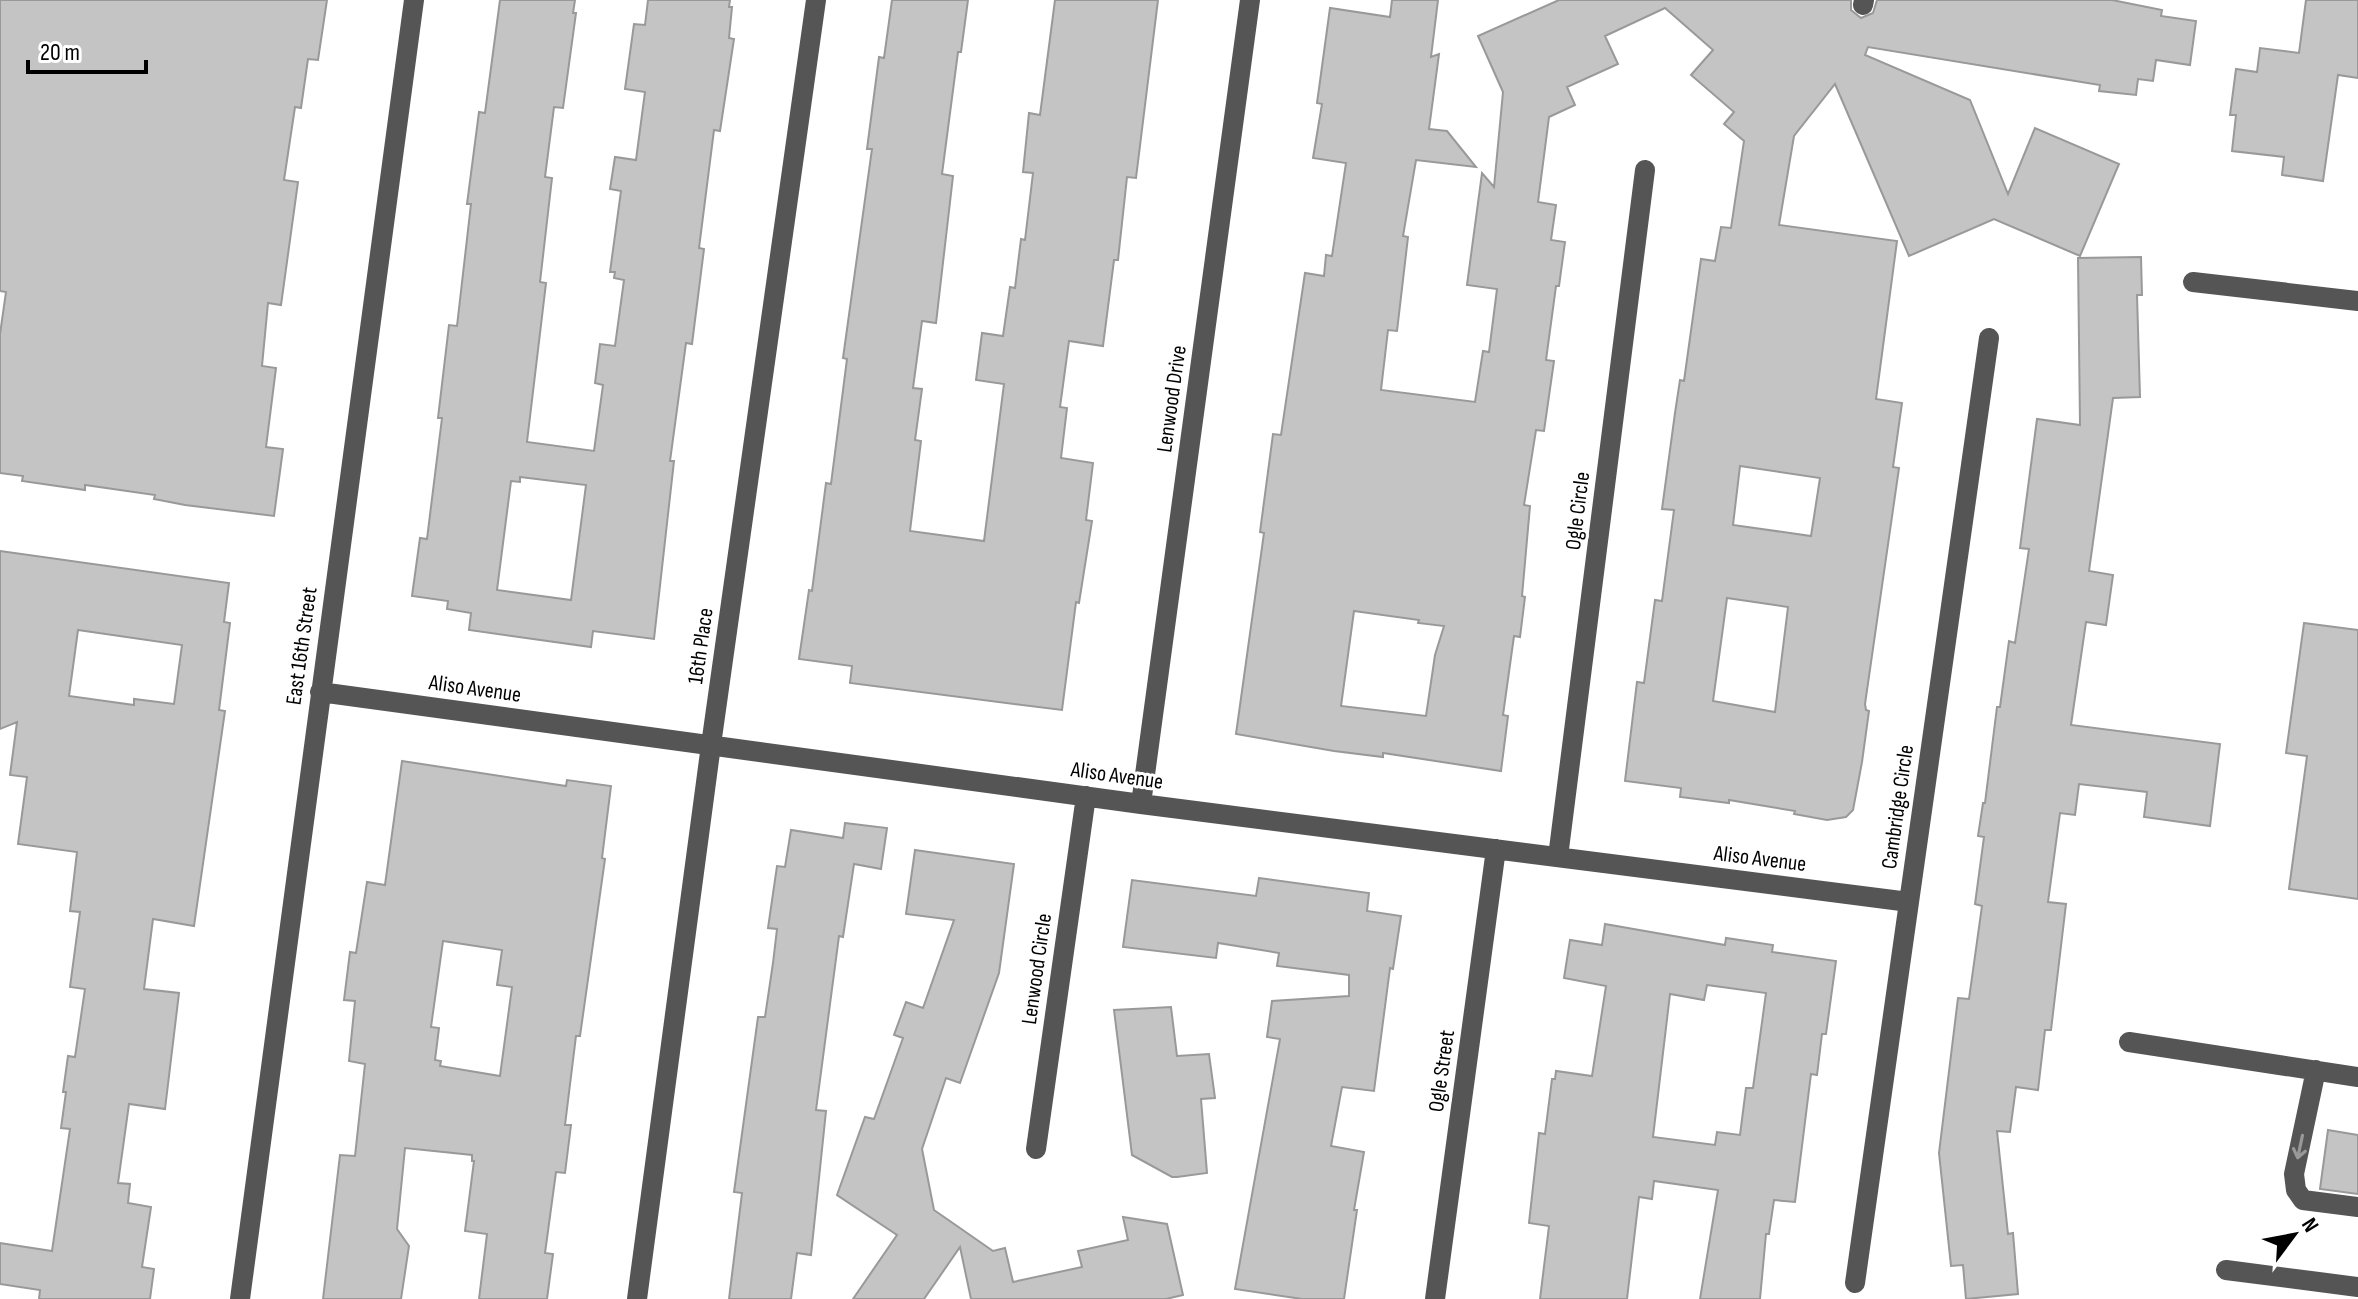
<svg xmlns="http://www.w3.org/2000/svg" width="2358" height="1299" viewBox="0 0 2358 1299" font-family="'Sofia Sans Condensed',sans-serif">
<style>
.building{fill:#c4c4c4;stroke:#999;stroke-width:2;fill-rule:evenodd}
.lines{fill:none;stroke-linecap:round;stroke-linejoin:round}
.minor{stroke:#555;stroke-width:20}
.oneway{stroke:#999}
.labels{text-anchor:middle;dominant-baseline:central;stroke-width:6;stroke-linejoin:round;paint-order:stroke}
.street-label{font-size:22px;fill:#000;stroke:#fff}
</style>
<rect width="100%" height="100%" fill="#fff"/>
<path class="building" d="M 0,0 L 327,0 L 318,60 L 308,59 L 301,108 L 295,107 L 284,180 L 298,182 L 281,305 L 268,303 L 262,366 L 276,368 L 266,447 L 283,449 L 274,516 L 185,505 L 154,499 L 155,495 L 85,485 L 85,490 L 22,481 L 23,476 L 0,473 L 0,334 L 6,292 L 0,291 Z
M 500,0 L 575,0 L 573,13 L 576,13 L 563,108 L 554,107 L 545,177 L 552,178 L 540,282 L 546,283 L 527,442 L 594,451 L 603,385 L 595,383 L 600,344 L 615,346 L 624,280 L 614,278 L 615,272 L 610,272 L 621,191 L 610,189 L 615,157 L 636,160 L 645,92 L 625,89 L 634,24 L 645,25 L 648,0 L 730,0 L 729,7 L 732,7 L 729,38 L 734,39 L 720,131 L 714,130 L 699,248 L 704,249 L 692,344 L 686,343 L 670,461 L 674,461 L 654,639 L 593,631 L 591,647 L 469,630 L 471,613 L 447,609 L 448,601 L 412,596 L 420,538 L 427,539 L 442,418 L 438,418 L 449,325 L 457,326 L 471,204 L 467,204 L 479,112 L 485,113 ZM 520,477 L 586,485 L 571,600 L 497,590 L 511,481 L 520,482 Z
M 892,0 L 968,0 L 961,52 L 958,52 L 942,174 L 953,176 L 936,323 L 922,321 L 913,388 L 922,389 L 915,440 L 921,441 L 910,531 L 984,541 L 1004,384 L 976,380 L 982,333 L 1003,336 L 1010,287 L 1015,288 L 1021,239 L 1025,240 L 1033,173 L 1023,172 L 1029,113 L 1040,115 L 1055,0 L 1158,0 L 1136,178 L 1127,177 L 1118,260 L 1114,260 L 1103,346 L 1069,341 L 1060,407 L 1067,408 L 1061,458 L 1093,463 L 1086,520 L 1092,521 L 1079,603 L 1076,602 L 1062,710 L 850,683 L 852,666 L 799,659 L 809,590 L 812,591 L 826,483 L 831,484 L 847,359 L 843,358 L 872,149 L 867,149 L 879,57 L 884,58 Z
M 1392,0 L 1438,0 L 1431,57 L 1439,54 L 1429,129 L 1447,131 L 1476,167 L 1416,160 L 1403,236 L 1408,237 L 1397,331 L 1388,330 L 1381,390 L 1475,402 L 1483,351 L 1489,352 L 1497,289 L 1467,285 L 1482,173 L 1494,187 L 1503,92 L 1478,36 L 1559,0 L 1851,0 L 1851,10 L 1861,18 L 1873,13 L 1877,0 L 2112,0 L 2162,10 L 2161,16 L 2196,21 L 2190,65 L 2156,60 L 2153,81 L 2138,79 L 2136,95 L 2099,91 L 2100,85 L 1868,47 L 1865,55 L 1970,100 L 2008,194 L 2035,128 L 2119,164 L 2080,256 L 1994,219 L 1909,256 L 1835,84 L 1794,136 L 1779,225 L 1897,241 L 1876,399 L 1902,403 L 1893,467 L 1899,468 L 1865,704 L 1866,710 L 1869,711 L 1862,762 L 1853,810 L 1846,817 L 1827,820 L 1794,814 L 1795,811 L 1729,800 L 1729,803 L 1680,797 L 1681,788 L 1625,781 L 1637,682 L 1644,683 L 1655,600 L 1662,601 L 1674,510 L 1662,509 L 1675,413 L 1680,380 L 1684,381 L 1701,259 L 1715,261 L 1721,227 L 1731,228 L 1744,141 L 1724,124 L 1734,112 L 1691,75 L 1713,50 L 1665,8 L 1605,36 L 1618,64 L 1567,87 L 1575,105 L 1549,117 L 1538,202 L 1556,205 L 1551,240 L 1565,242 L 1559,286 L 1556,286 L 1546,360 L 1554,361 L 1544,431 L 1536,430 L 1524,505 L 1530,506 L 1522,596 L 1525,597 L 1520,637 L 1514,636 L 1503,715 L 1508,716 L 1501,771 L 1383,753 L 1383,757 L 1334,751 L 1236,734 L 1264,533 L 1260,532 L 1273,434 L 1281,435 L 1305,273 L 1324,276 L 1326,255 L 1332,256 L 1346,163 L 1313,158 L 1322,104 L 1317,103 L 1330,8 L 1390,17 ZM 1740,466 L 1820,478 L 1811,536 L 1733,525 ZM 1727,598 L 1788,607 L 1775,712 L 1713,701 ZM 1354,611 L 1419,620 L 1418,623 L 1444,626 L 1435,655 L 1426,716 L 1341,706 Z
M 2306,0 L 2358,0 L 2358,78 L 2338,75 L 2323,181 L 2282,175 L 2284,157 L 2232,151 L 2236,115 L 2230,115 L 2236,69 L 2257,72 L 2260,48 L 2299,53 Z
M 2141,257 L 2142,295 L 2137,295 L 2140,397 L 2113,398 L 2089,571 L 2113,575 L 2106,625 L 2086,622 L 2071,725 L 2220,744 L 2210,826 L 2144,817 L 2147,792 L 2079,784 L 2075,815 L 2060,813 L 2048,902 L 2066,904 L 2051,1030 L 2045,1030 L 2038,1090 L 2016,1087 L 2010,1132 L 1997,1131 L 2008,1234 L 2013,1233 L 2018,1294 L 1966,1299 L 1963,1265 L 1951,1266 L 1939,1153 L 1958,998 L 1969,999 L 1982,906 L 1975,904 L 1984,837 L 1978,836 L 1983,803 L 1985,803 L 1997,707 L 2000,707 L 2009,641 L 2015,643 L 2029,549 L 2020,548 L 2037,419 L 2080,425 L 2078,258 Z
M 0,551 L 229,583 L 224,622 L 230,623 L 219,710 L 225,711 L 194,926 L 153,919 L 144,989 L 179,993 L 165,1109 L 129,1104 L 118,1183 L 130,1184 L 128,1203 L 151,1207 L 142,1267 L 154,1269 L 150,1299 L 39,1299 L 40,1290 L 0,1284 L 0,1243 L 52,1251 L 70,1129 L 61,1128 L 66,1092 L 63,1092 L 68,1056 L 75,1057 L 85,989 L 70,987 L 80,912 L 70,911 L 77,852 L 18,844 L 27,777 L 10,775 L 17,722 L 0,729 ZM 78,630 L 182,645 L 174,704 L 134,699 L 134,705 L 69,696 Z
M 2304,623 L 2358,630 L 2358,899 L 2289,889 L 2307,756 L 2286,753 Z
M 402,761 L 566,786 L 567,780 L 611,786 L 602,858 L 605,859 L 580,1036 L 576,1036 L 565,1125 L 571,1125 L 565,1173 L 556,1172 L 545,1253 L 553,1254 L 547,1299 L 479,1299 L 487,1234 L 465,1231 L 474,1161 L 472,1161 L 472,1155 L 405,1148 L 397,1229 L 409,1246 L 401,1299 L 323,1299 L 340,1155 L 355,1156 L 365,1064 L 349,1061 L 355,1001 L 344,1000 L 350,952 L 356,953 L 367,882 L 385,885 ZM 443,941 L 502,950 L 497,985 L 512,987 L 500,1076 L 440,1066 L 441,1061 L 435,1060 L 439,1028 L 431,1027 Z
M 845,823 L 887,828 L 881,869 L 854,864 L 843,937 L 839,936 L 816,1110 L 826,1111 L 811,1255 L 797,1253 L 791,1299 L 729,1299 L 742,1193 L 734,1192 L 758,1017 L 765,1017 L 773,963 L 777,929 L 768,928 L 777,866 L 785,867 L 791,830 L 843,838 Z
M 915,850 L 1014,864 L 999,973 L 960,1083 L 946,1078 L 922,1149 L 934,1210 L 993,1251 L 1005,1248 L 1013,1282 L 1082,1267 L 1078,1251 L 1128,1240 L 1123,1217 L 1167,1224 L 1183,1295 L 1166,1299 L 971,1299 L 960,1247 L 924,1299 L 853,1299 L 897,1235 L 837,1195 L 865,1117 L 874,1119 L 903,1038 L 894,1035 L 906,1002 L 923,1008 L 954,920 L 906,914 Z
M 1259,878 L 1369,893 L 1367,911 L 1401,916 L 1393,969 L 1390,968 L 1374,1091 L 1342,1087 L 1331,1146 L 1364,1152 L 1354,1210 L 1357,1210 L 1344,1299 L 1302,1299 L 1235,1289 L 1280,1039 L 1267,1037 L 1272,1001 L 1349,996 L 1349,975 L 1277,966 L 1279,953 L 1218,943 L 1216,958 L 1123,947 L 1132,880 L 1256,896 Z
M 1605,924 L 1725,945 L 1726,938 L 1773,945 L 1772,952 L 1836,961 L 1826,1034 L 1822,1034 L 1817,1075 L 1811,1074 L 1795,1202 L 1774,1200 L 1769,1234 L 1766,1234 L 1760,1299 L 1700,1299 L 1718,1190 L 1654,1181 L 1652,1199 L 1639,1197 L 1627,1299 L 1540,1299 L 1549,1226 L 1529,1223 L 1539,1133 L 1545,1134 L 1552,1079 L 1555,1079 L 1556,1071 L 1592,1076 L 1606,986 L 1564,978 L 1570,940 L 1602,945 ZM 1707,985 L 1766,993 L 1753,1088 L 1746,1088 L 1740,1135 L 1717,1132 L 1715,1145 L 1653,1137 L 1670,994 L 1704,1000 Z
M 1171,1007 L 1177,1056 L 1209,1054 L 1215,1098 L 1201,1099 L 1207,1173 L 1177,1177 L 1172,1177 L 1132,1155 L 1114,1010 Z
M 2328,1130 L 2358,1135 L 2358,1194 L 2320,1189 Z"/>
<g class="lines">
<path class="minor" d="M 1863,5 L 1864,0
M 2193,282 L 2358,301
M 320,692 L 1141,804 L 1909,902
M 1141,804 L 1250,0
M 1558,857 L 1645,170
M 2129,1042 L 2358,1077
M 2316,1070 L 2294,1174 L 2296,1190 L 2303,1200 L 2358,1207
M 1036,1149 L 1086,796
M 2226,1270 L 2358,1287
M 1855,1283 L 1989,338
M 240,1299 L 414,0
M 637,1299 L 711,745 L 816,0
M 1435,1299 L 1496,849"/>
</g>
<defs><path id="oneway-shaft" d="M-6 0H5M1.5-3L5.5 0L1.5 3" fill="none" stroke-width="1.6" stroke-linecap="round" stroke-linejoin="round" transform="scale(2)"/></defs>
<use class="oneway" href="#oneway-shaft" transform="translate(2300 1147) rotate(102)"/>
<g class="labels">
<g class="street-label">
<text transform="translate(1172 399) rotate(-82)">Lenwood Drive</text>
<text transform="translate(1578 511) rotate(-83)">Ogle Circle</text>
<text transform="translate(302 646) rotate(-82)">East 16th Street</text>
<text transform="translate(701 646) rotate(-82)">16th Place</text>
<text transform="translate(475 689) rotate(8)">Aliso Avenue</text>
<text transform="translate(1117 776) rotate(8)">Aliso Avenue</text>
<text transform="translate(1898 807) rotate(-82)">Cambridge Circle</text>
<text transform="translate(1760 859) rotate(7)">Aliso Avenue</text>
<text transform="translate(1037 969) rotate(-82)">Lenwood Circle</text>
<text transform="translate(1442 1071) rotate(-82)">Ogle Street</text>
</g>
</g>
<g transform="translate(2294 1235) rotate(58)" stroke="#ffffff" stroke-width="6" paint-order="stroke">
<path d="M0-6L14 30L0 20L-14 30Z" fill="#000000"/>
<text y="-12" font-size="22" font-weight="bold" text-anchor="middle" fill="#000000">N</text>
</g>
<path d="M28 60v12h118v-12" fill="none" stroke="#000000" stroke-width="4"/>
<text x="40" y="60" font-size="24" fill="#000000" stroke="#ffffff" stroke-width="6" paint-order="stroke">20 m</text>
</svg>
